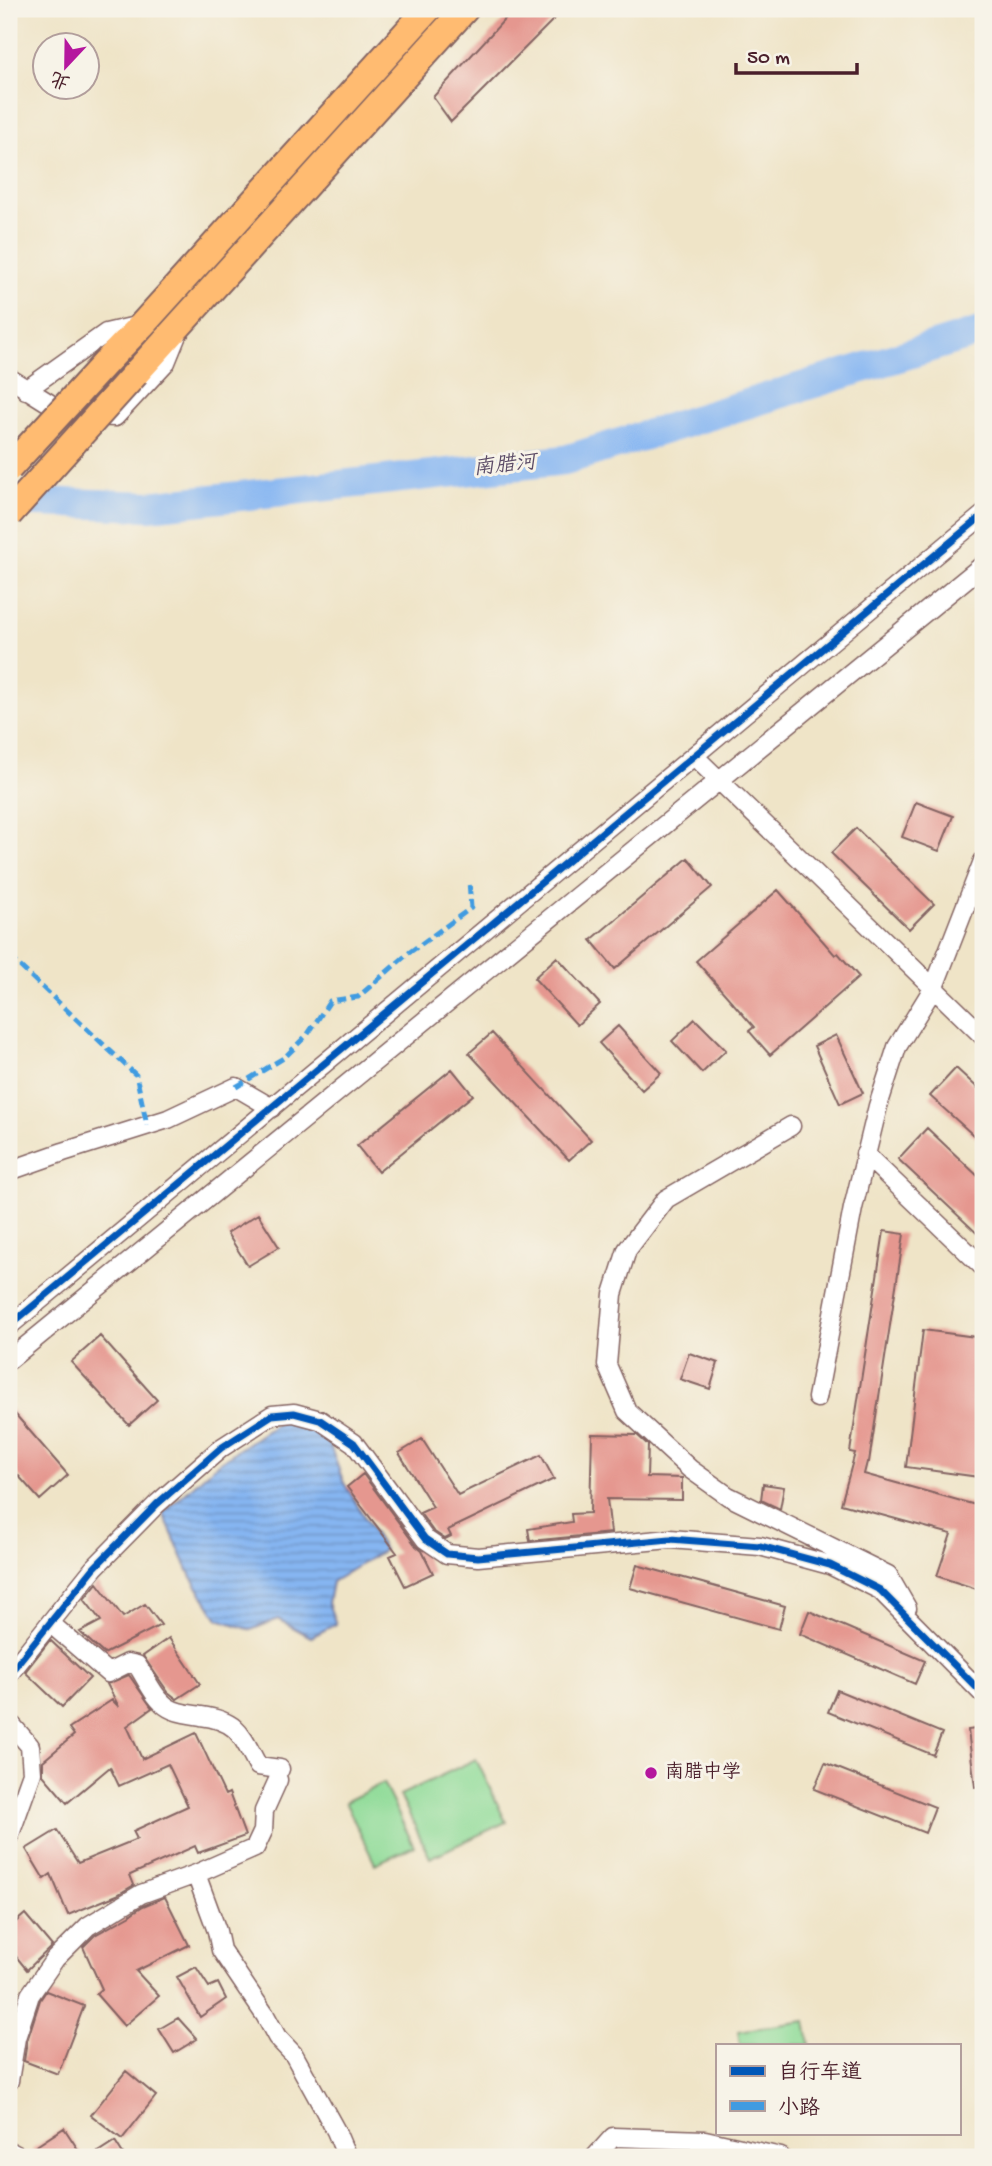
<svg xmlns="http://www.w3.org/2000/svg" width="992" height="2166" viewBox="0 0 992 2166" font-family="'Gochi Hand','LXGW WenKai TC',sans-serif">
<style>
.garden{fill:#8fdb98;stroke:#6c7d62;stroke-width:2}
.water{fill:url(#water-rules);stroke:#686a8e;stroke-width:2}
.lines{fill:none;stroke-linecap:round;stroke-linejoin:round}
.river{stroke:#86b6f2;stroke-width:30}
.building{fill:#e5978f}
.minor-casing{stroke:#846462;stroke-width:21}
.highway-casing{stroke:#846462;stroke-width:30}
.minor{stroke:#fff;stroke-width:18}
.highway{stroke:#ffbb71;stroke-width:26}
.highway-bridge-casing{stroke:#846462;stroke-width:30;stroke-linecap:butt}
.highway-bridge{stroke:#ffbb71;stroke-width:26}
.quiet{stroke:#409be1;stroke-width:5;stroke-dasharray:10 5;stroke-linecap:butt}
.cycleway-casing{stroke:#f7f3e8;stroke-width:11}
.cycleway{stroke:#0057b8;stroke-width:7}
.poi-dot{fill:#b5179e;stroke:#f7f3e8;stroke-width:2.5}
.labels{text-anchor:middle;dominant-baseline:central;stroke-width:6;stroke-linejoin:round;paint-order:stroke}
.poi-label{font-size:19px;fill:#4a1f2b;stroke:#f7f3e8;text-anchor:start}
.water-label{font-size:21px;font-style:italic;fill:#5c4c67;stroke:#f7f3e8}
</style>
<defs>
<pattern id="water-rules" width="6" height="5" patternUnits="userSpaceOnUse" patternTransform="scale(1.75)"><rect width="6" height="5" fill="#86b6f2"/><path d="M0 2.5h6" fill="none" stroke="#7093c4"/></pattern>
</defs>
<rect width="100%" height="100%" fill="#f7f3e8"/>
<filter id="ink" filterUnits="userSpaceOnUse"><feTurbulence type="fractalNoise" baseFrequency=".0143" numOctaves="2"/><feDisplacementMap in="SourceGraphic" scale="14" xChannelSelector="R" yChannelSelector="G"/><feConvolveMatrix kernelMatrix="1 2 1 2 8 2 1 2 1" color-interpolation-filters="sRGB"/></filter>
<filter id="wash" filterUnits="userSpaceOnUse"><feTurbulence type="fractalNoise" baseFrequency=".00686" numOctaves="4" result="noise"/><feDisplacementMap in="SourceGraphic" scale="28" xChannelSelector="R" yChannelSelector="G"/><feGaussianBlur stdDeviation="1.57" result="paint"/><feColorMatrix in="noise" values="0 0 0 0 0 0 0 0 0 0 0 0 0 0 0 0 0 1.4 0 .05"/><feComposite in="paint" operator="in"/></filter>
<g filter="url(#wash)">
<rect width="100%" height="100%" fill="#efe4c7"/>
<path class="garden" d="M 476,1759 L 506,1822 L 430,1858 L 400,1795 Z
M 383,1783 L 414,1846 L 375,1864 L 345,1802 Z
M 806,2021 L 810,2045 L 740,2045 L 738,2031 Z"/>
<path class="water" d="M 295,1420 L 313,1429 L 329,1443 L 344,1483 L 384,1550 L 332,1582 L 328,1603 L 336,1624 L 311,1637 L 278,1619 L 251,1630 L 218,1619 L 191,1577 L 163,1513 L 217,1464 L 278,1423 Z"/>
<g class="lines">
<path class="river" d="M 9,501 L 149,506 L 565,460 L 983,331"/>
</g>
<g id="blocks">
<path class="building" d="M 514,9 L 564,9 L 451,122 L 433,97 Z
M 916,802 L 953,816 L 939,851 L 902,837 Z
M 856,828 L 934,904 L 909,929 L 831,853 Z
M 688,858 L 712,887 L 615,969 L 591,940 Z
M 778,890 L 835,955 L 838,953 L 859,977 L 770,1055 L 749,1031 L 754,1027 L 696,961 Z
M 557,957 L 600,1004 L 577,1025 L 534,978 Z
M 695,1019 L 726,1050 L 702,1073 L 672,1041 Z
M 618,1026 L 661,1073 L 642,1090 L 599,1043 Z
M 492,1033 L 591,1140 L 569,1160 L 469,1053 Z
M 836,1035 L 863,1093 L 840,1104 L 814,1046 Z
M 956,1068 L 983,1093 L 983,1144 L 930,1096 Z
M 452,1069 L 473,1095 L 378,1172 L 357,1146 Z
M 927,1128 L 983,1181 L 983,1239 L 898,1159 Z
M 258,1214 L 279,1247 L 248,1266 L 227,1233 Z
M 884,1231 L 904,1234 L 869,1462 L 867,1462 L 864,1474 L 983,1507 L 983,1591 L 937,1576 L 951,1534 L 841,1504 L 855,1453 L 850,1452 Z
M 923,1330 L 983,1338 L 983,1443 L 979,1477 L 906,1467 Z
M 100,1336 L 157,1400 L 129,1425 L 71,1362 Z
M 689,1353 L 718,1363 L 710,1389 L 680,1379 Z
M 9,1407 L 68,1475 L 40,1500 L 9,1465 Z
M 592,1434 L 637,1435 L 648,1445 L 647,1477 L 682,1478 L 682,1500 L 607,1499 L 611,1533 L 530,1541 L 528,1529 L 572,1522 L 571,1514 L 590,1513 Z
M 422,1439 L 458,1495 L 541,1455 L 554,1479 L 448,1530 L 451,1536 L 445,1539 L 433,1531 L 420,1513 L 433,1507 L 399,1453 Z
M 363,1474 L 416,1546 L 422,1551 L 433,1573 L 405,1586 L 390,1556 L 397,1553 L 347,1487 Z
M 763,1484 L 784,1487 L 780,1509 L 761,1500 Z
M 637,1565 L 785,1606 L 779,1629 L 630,1588 Z
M 97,1583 L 123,1617 L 145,1604 L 161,1625 L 104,1654 L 80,1632 L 101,1621 L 84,1599 Z
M 809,1611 L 925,1661 L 915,1684 L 800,1634 Z
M 169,1638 L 200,1684 L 177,1699 L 168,1692 L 143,1656 Z
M 50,1640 L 90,1678 L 62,1707 L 25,1672 Z
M 129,1675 L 152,1708 L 127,1726 L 142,1759 L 196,1733 L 225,1795 L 229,1793 L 245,1836 L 198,1853 L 195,1846 L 130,1875 L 134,1885 L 117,1895 L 68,1915 L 51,1874 L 44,1879 L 26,1849 L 57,1830 L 78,1863 L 137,1839 L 133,1831 L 188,1806 L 168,1764 L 119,1786 L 110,1767 L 67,1803 L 43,1775 L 43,1761 L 74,1735 L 69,1728 L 112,1700 L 119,1707 L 107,1684 Z
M 837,1690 L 942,1733 L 933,1755 L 828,1712 Z
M 983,1728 L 983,1786 L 975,1787 L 968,1730 Z
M 825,1763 L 935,1807 L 925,1833 L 814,1789 Z
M 165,1897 L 189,1945 L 136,1971 L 159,1996 L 124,2026 L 96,1994 L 102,1989 L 83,1947 L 95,1935 L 131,1915 L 131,1914 L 143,1906 Z
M 25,1914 L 52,1946 L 27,1970 L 9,1948 L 9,1928 Z
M 196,1967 L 209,1987 L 218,1983 L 226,1999 L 200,2017 L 177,1977 Z
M 46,1991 L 84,2006 L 58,2074 L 24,2061 L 27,2041 L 40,2000 Z
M 178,2018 L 197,2039 L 174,2053 L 159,2029 Z
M 126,2071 L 156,2096 L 122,2139 L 91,2115 Z
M 64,2128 L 83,2157 L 38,2157 L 32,2149 Z
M 115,2141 L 125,2157 L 90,2157 Z"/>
</g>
</g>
<g filter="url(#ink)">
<use href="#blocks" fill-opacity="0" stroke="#846462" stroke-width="2"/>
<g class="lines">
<g class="minor-casing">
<path id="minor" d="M 9,378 L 68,415 L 115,417 L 166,362 L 177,335
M 26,390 L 106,333 L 140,325
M 694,756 L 983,1036
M 791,1126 L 666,1199 L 627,1250 L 613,1294 L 607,1365 L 627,1411 L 690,1469 L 728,1496 L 888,1575 L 907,1608
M 865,1154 L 983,1267
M 9,1171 L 63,1152 L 168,1119 L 236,1087 L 272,1108
M 9,1326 L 983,515
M 9,1360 L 983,565
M 817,1398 L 853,1208 L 878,1106 L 897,1047 L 934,987 L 983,861
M 50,1623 L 108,1673 L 128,1663 L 137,1665 C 146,1678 155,1700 169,1708 C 179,1714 191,1714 201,1716 C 239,1721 241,1735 258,1766 L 280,1769
M 9,1674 L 94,1568 L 157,1504 L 221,1448 L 272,1415 L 294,1413 L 320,1420 L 354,1443 L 425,1539 L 447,1554 L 478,1557 L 670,1539 L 760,1546 L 830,1565 L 880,1590 L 983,1694
M 9,1722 L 30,1746 L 32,1773 L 9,1837
M 196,1874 L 217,1931 L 221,1950 L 265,2015 L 277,2037 L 294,2055 L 336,2131 L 347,2157
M 9,2081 L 16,2038 L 30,1995 L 55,1959 L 88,1926 L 141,1894 L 196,1874 L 255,1848 L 263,1831 L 264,1811 L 278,1780
M 9,2151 L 20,2157
M 595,2157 L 613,2137 L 705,2140 L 781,2157"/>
</g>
<g class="highway-casing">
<path id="highway" d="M 110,358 L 142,325 L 428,9
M 136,373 L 465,9"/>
</g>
<use href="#minor" class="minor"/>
<use href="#highway" class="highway"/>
<g class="highway-bridge-casing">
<path id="highway-bridge" d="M 9,468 L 110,358
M 9,514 L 136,373"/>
</g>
<use href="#highway-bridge" class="highway-bridge"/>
<path class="quiet" d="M 9,956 L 136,1075 L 147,1125
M 236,1087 L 285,1057 L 308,1034 L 330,1001 L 358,997 L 410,952 L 471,908 L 469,881"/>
<g class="cycleway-casing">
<path id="cycleway" d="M 9,1326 L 983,515
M 9,1674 L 94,1568 L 157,1504 L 221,1448 L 272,1415 L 294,1413 L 320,1420 L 354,1443 L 425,1539 L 447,1554 L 478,1557 L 670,1539 L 760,1546 L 830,1565 L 880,1590 L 983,1694"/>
</g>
<use href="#cycleway" class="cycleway"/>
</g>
</g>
<circle class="poi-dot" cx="651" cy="1773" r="7"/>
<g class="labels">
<g class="poi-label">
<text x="665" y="1773">南腊中学</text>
</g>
<g class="water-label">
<text transform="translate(505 467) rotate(-6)">南腊河</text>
</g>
</g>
<rect width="992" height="2166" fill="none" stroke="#f7f3e8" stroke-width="35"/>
<rect x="716" y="2044" width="245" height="91" fill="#f7f3e8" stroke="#b29e9c" stroke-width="2"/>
<rect x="730" y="2066" width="35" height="10" fill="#0057b8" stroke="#b29e9c" stroke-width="2"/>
<text x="778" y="2078" font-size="21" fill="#4a1f2b">自行车道</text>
<rect x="730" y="2101" width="35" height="10" fill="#409be1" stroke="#b29e9c" stroke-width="2"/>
<text x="778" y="2114" font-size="21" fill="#4a1f2b">小路</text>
<g transform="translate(66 66) rotate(202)"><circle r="33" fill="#f7f3e8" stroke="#b29e9c" stroke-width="2"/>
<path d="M0-5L12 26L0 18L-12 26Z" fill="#b5179e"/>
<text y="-10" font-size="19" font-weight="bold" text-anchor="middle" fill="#4a1f2b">北</text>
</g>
<path d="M736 63v10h121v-10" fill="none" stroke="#4a1f2b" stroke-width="3.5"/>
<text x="747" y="63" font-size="21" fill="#4a1f2b" stroke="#f7f3e8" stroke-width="5" paint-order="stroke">50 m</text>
</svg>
